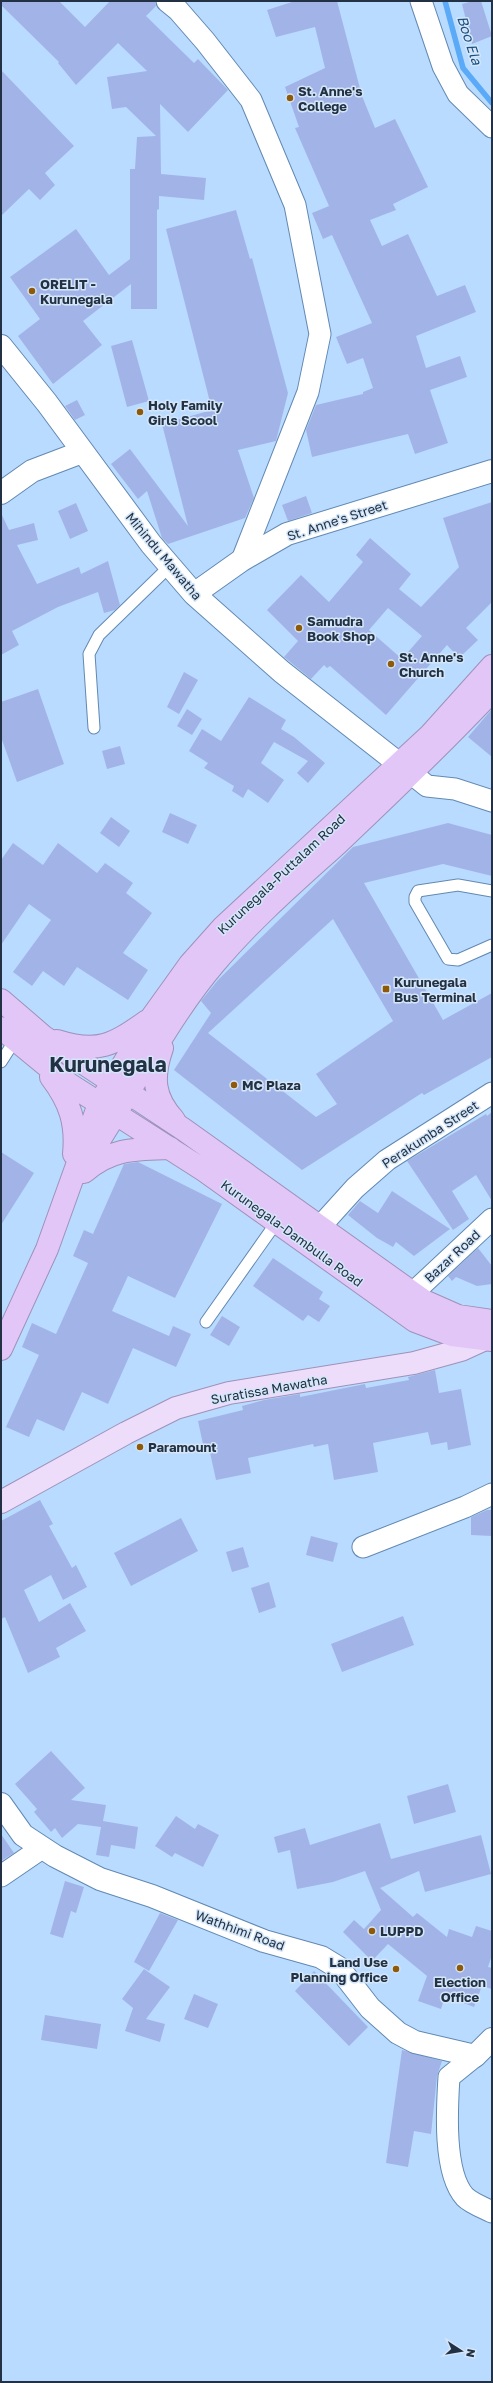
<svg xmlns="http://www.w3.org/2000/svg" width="493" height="2383" viewBox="0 0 493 2383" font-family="'Golos Text',sans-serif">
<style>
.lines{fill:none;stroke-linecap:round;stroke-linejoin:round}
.stream{stroke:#5aaaf8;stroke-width:5.5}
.building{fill:#a2b4e7;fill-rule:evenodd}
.lane-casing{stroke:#6289b2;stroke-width:13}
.street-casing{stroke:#6289b2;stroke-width:23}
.secondary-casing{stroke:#6289b2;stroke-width:24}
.primary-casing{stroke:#9e92b8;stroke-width:24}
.highway-casing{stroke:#9e92b8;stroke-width:24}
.lane{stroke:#fff;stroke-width:11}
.street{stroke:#fff;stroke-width:21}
.secondary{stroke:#fff;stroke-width:22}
.primary{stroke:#edddfa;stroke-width:22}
.highway{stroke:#e1c6f7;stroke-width:22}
.poi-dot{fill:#8e5a09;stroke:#d5e6f8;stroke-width:1.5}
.labels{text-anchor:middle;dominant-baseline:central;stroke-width:3;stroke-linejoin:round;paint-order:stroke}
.poi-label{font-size:13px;font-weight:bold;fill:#223244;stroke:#d5e6f8;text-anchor:start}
.street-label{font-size:13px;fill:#223244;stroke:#d5e6f8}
.water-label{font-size:14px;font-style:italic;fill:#195183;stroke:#d5e6f8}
.town-label{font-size:21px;font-weight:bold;fill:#223244;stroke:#d5e6f8}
</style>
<rect width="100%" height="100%" fill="#b9dbff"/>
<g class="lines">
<path class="stream" d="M 445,1 L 463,68 L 492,103"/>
</g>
<path class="building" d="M 1,1 L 59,1 L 85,27 L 110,1 L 155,1 L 156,6 L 146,16 L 194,63 L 198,59 L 228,90 L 188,132 L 160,104 L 161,174 L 206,178 L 204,200 L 159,196 L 159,209 L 157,210 L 157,309 L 131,309 L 131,284 L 83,321 L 102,345 L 53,384 L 18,336 L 40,319 L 10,277 L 76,229 L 109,275 L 130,259 L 130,169 L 135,169 L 137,137 L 156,136 L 126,107 L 112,109 L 107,77 L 147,71 L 118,43 L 76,85 L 58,63 L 59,62 L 1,5 Z
M 295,1 L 337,1 L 362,96 L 375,128 L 395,119 L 428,187 L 393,204 L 396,210 L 370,220 L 382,246 L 408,234 L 437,296 L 465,285 L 476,312 L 416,336 L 426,368 L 460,356 L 467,377 L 430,390 L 448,443 L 415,454 L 408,434 L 312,457 L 306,430 L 316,405 L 363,394 L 363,392 L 373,388 L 363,358 L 347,364 L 336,337 L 372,323 L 332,235 L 323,239 L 312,213 L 329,206 L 295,128 L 299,127 L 285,87 L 325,68 L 315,27 L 276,37 L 267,10 Z
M 473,1 L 481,1 L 492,36 L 472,44 L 462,4 Z
M 1,70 L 74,146 L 45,173 L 55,185 L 40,200 L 29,189 L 1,216 Z
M 236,210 L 250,259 L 252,258 L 288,393 L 276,441 L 238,450 L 254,498 L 245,518 L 168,544 L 162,538 L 147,491 L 138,499 L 111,464 L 130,449 L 188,526 L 162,424 L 212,410 L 166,229 Z
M 132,340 L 149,401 L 127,407 L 111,346 Z
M 77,400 L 85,415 L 75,420 L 65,406 Z
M 306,496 L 312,513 L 288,521 L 282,505 Z
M 492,502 L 492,602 L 466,628 L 478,640 L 459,658 L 447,645 L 386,715 L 330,666 L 327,668 L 324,665 L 311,679 L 284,657 L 298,641 L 267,610 L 301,575 L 329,602 L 363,562 L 356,555 L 370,538 L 411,574 L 399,589 L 421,607 L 459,567 L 443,518 ZM 388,608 L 422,636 L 402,659 L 369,630 Z
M 76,503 L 88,531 L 70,539 L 58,511 Z
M 1,513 L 9,530 L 34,523 L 38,540 L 17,545 L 37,584 L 79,567 L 81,574 L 108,561 L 120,605 L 115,610 L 104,613 L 98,592 L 58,607 L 12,631 L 19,645 L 1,655 Z
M 184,672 L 198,680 L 179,714 L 167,707 Z
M 38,689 L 64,764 L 17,782 L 1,737 L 1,702 Z
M 249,697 L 286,720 L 281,729 L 294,737 L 325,763 L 308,783 L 297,773 L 308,761 L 274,742 L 261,763 L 284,780 L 268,803 L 248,789 L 243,798 L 232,791 L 234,786 L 204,768 L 208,763 L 189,751 L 202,729 L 221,741 Z
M 187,709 L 202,719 L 192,735 L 177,726 Z
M 492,709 L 492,757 L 468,737 Z
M 120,746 L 125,764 L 107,769 L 102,751 Z
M 170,813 L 197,825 L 188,844 L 162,832 Z
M 111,817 L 130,831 L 119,847 L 100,833 Z
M 448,823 L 492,835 L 492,876 L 443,864 L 364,883 L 443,1020 L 492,993 L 492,1057 L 424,1095 L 422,1093 L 302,1170 L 174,1070 L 211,1013 L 201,1001 L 218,980 L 353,847 ZM 333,919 L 393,1021 L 316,1074 L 337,1104 L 316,1117 L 208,1033 Z
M 13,843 L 43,865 L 58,843 L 97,873 L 105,863 L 133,883 L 126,893 L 152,913 L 123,953 L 148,970 L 128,1000 L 77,967 L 64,986 L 43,971 L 32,986 L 13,972 L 51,920 L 29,904 L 1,945 L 1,860 Z
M 492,1112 L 492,1201 L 476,1175 L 452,1191 L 469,1219 L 453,1230 L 407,1161 L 486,1114 L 487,1116 Z
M 1,1152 L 34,1173 L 1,1225 Z
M 138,1162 L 222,1204 L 175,1298 L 128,1276 L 112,1311 L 169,1336 L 173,1326 L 191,1334 L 176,1367 L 133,1348 L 108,1404 L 82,1392 L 64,1431 L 37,1419 L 29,1437 L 6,1427 L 39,1355 L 22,1347 L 32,1323 L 56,1334 L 88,1263 L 73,1256 L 84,1230 L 93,1234 L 124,1164 Z
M 392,1191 L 450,1229 L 414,1256 L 396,1242 L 393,1247 L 377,1238 L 348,1215 L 360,1201 L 378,1213 Z
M 478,1248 L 492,1266 L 492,1284 L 477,1286 L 456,1277 L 452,1281 L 448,1276 Z
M 273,1258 L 323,1292 L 319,1299 L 330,1306 L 319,1322 L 308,1315 L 303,1321 L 253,1286 Z
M 222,1316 L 240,1327 L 229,1346 L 210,1335 Z
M 435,1370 L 439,1393 L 461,1389 L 471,1445 L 448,1450 L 447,1442 L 431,1445 L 428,1432 L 373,1443 L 378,1472 L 334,1480 L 328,1444 L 314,1447 L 313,1444 L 248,1458 L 251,1473 L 216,1480 L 209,1448 L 204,1449 L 198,1421 L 243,1410 L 242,1406 L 264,1400 L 300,1394 L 300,1397 L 365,1384 L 366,1388 L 409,1380 L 408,1377 Z
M 40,1500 L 53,1524 L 49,1526 L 72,1568 L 76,1565 L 87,1587 L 63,1600 L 51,1575 L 24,1590 L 39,1622 L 70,1603 L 86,1631 L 56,1648 L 60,1657 L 28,1673 L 5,1617 L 1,1619 L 1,1521 Z
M 487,1510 L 492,1510 L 492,1536 L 471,1535 L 471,1517 Z
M 181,1518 L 198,1551 L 131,1586 L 114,1553 Z
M 311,1536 L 338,1543 L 333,1562 L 306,1555 Z
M 243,1547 L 249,1567 L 232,1572 L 226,1552 Z
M 269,1582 L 276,1607 L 259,1613 L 251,1588 Z
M 403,1616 L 414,1645 L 342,1672 L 331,1644 Z
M 51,1751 L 85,1788 L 71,1800 L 106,1805 L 103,1821 L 138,1827 L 135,1849 L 111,1845 L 109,1857 L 96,1855 L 101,1827 L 78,1824 L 62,1838 L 55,1828 L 51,1832 L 34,1812 L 37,1809 L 15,1784 Z
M 448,1784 L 456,1812 L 414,1824 L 407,1796 Z
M 176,1816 L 195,1829 L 198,1824 L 219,1835 L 203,1867 L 175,1853 L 172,1857 L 155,1846 Z
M 380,1823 L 391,1859 L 481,1835 L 491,1874 L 425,1892 L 419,1871 L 380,1888 L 413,1917 L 417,1913 L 447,1937 L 449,1929 L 472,1937 L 476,1926 L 492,1931 L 492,1955 L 488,1967 L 492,1968 L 492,1989 L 482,1986 L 474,2007 L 445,1996 L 441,2009 L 418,2001 L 427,1976 L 388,1944 L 372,1961 L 343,1932 L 354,1920 L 364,1929 L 381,1910 L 365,1871 L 333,1882 L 297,1889 L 290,1850 L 278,1853 L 274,1837 L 305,1828 L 310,1845 Z
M 1,1834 L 14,1853 L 1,1861 Z
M 65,1881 L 84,1887 L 76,1913 L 71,1911 L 63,1938 L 50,1934 Z
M 160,1913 L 178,1920 L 149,1971 L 134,1962 Z
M 144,1969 L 170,1987 L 146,2019 L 165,2024 L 160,2042 L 125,2031 L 133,2008 L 122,1999 Z
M 314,1971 L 368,2027 L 349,2046 L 295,1991 Z
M 194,1994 L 218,2004 L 208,2028 L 184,2019 Z
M 45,2015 L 101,2024 L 97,2049 L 41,2040 Z
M 402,2050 L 442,2061 L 437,2076 L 431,2134 L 414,2131 L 408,2167 L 386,2163 Z"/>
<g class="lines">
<g class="lane-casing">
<path id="lane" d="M 94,728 L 89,654 L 99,635 L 170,566
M 492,891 L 458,885 L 418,891 L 415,897 L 415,902 L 448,959 L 458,960 L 492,945
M 1,1062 L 15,1040
M 206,1322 L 276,1223"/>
</g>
<g class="street-casing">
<path id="street" d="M 167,1 L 178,10 L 205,41 L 251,100 L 295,205 L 320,334 L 308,392 L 242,560
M 421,1 L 443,66 L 458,94 L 492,127
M 412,774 L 427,786 L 455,789 L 492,801
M 308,1240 L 355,1188 L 387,1160 L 492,1093
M 400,1305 L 492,1219
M 363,1547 L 465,1507 L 492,1494
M 1,1876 L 42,1848
M 475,2056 L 449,2077 C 447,2108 443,2173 465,2197 C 471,2203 484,2208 492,2212"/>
</g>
<g class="secondary-casing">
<path id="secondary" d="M 1,346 L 47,403 L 151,544 L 194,594 L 282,672 L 412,774
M 1,493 L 32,471 L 82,452
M 194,594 L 242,560 L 287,534 L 492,471
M 1,1804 L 23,1835 L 55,1856 L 100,1879 L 152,1896 L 264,1941 L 321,1957 L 339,1968 L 370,2008 L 398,2033 L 415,2042 L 475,2056 L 492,2039"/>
</g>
<g class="primary-casing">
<path id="primary" d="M 1,1502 L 126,1433 L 176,1408 L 229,1393 L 414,1363 L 461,1350 L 485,1339"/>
</g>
<g class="highway-casing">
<path id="highway" d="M 1,1000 L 44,1037 L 183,1129 L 424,1301 L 458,1316 L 492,1321
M 1,1028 L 69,1084 L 205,1171 L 415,1321 L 452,1335 L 492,1340
M 57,1041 C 98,1054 113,1045 147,1021
M 162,1048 C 152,1077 153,1097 174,1120
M 51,1077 C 70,1102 77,1123 74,1154
M 89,1156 C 132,1092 165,1022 215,963 C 251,920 295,882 337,844 C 390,794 442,744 492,691
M 84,1172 C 111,1148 136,1149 170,1148
M 1,1349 L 47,1249 L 99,1104 L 152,1017 L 175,985 L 190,964 L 223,927 L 430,735 L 492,666"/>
</g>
<use href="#lane" class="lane"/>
<use href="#street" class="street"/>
<use href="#secondary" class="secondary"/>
<use href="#primary" class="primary"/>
<use href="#highway" class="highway"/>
</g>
<g class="poi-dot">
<circle cx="290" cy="98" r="4"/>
<circle cx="32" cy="291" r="4"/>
<circle cx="140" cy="412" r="4"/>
<circle cx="299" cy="628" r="4"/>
<circle cx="391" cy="664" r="4"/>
<rect x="382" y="985" width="8" height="8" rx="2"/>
<circle cx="234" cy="1085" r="4"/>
<circle cx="140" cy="1447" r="4"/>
<circle cx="372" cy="1931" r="4"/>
<circle cx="460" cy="1968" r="4"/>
<circle cx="396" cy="1969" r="4"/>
</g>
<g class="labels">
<g class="poi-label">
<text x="298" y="91">St. Anne's<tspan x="298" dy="15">College</tspan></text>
<text x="40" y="284">ORELIT -<tspan x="40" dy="15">Kurunegala</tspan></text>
<text x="148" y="405">Holy Family<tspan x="148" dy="15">Girls Scool</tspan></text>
<text x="307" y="621">Samudra<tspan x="307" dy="15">Book Shop</tspan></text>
<text x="399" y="657">St. Anne's<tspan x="399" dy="15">Church</tspan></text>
<text x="394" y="982">Kurunegala<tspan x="394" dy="15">Bus Terminal</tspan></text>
<text x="242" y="1085">MC Plaza</text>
<text x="148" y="1447">Paramount</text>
<text x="380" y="1931">LUPPD</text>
<text x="388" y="1962" text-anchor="end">Land Use<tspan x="388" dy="15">Planning Office</tspan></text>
<text x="460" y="1982" text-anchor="middle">Election<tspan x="460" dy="15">Office</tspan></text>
</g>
<g class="street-label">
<text transform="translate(337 520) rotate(-18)">St. Anne's Street</text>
<text transform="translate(164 556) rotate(50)">Mihindu Mawatha</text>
<text transform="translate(281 874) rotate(-43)">Kurunegala-Puttalam Road</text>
<text transform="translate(430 1134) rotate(-33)">Perakumba Street</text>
<text transform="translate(292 1233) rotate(36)">Kurunegala-Dambulla Road</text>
<text transform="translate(452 1256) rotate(-43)">Bazar Road</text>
<text transform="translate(269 1389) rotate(-10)">Suratissa Mawatha</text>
<text transform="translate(240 1930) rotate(20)">Wathhimi Road</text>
</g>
<g class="water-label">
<text transform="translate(470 40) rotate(72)">Boo Ela</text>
</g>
<g class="town-label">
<text x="108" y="1064">Kurunegala</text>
</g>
</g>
<rect width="493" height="2383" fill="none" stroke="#223244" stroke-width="4"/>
<g transform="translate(461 2351) rotate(102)" stroke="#d5e6f8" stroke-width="3" paint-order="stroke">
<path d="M0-3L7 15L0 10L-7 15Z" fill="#223244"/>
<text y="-6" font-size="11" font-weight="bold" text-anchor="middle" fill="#223244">N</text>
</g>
</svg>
